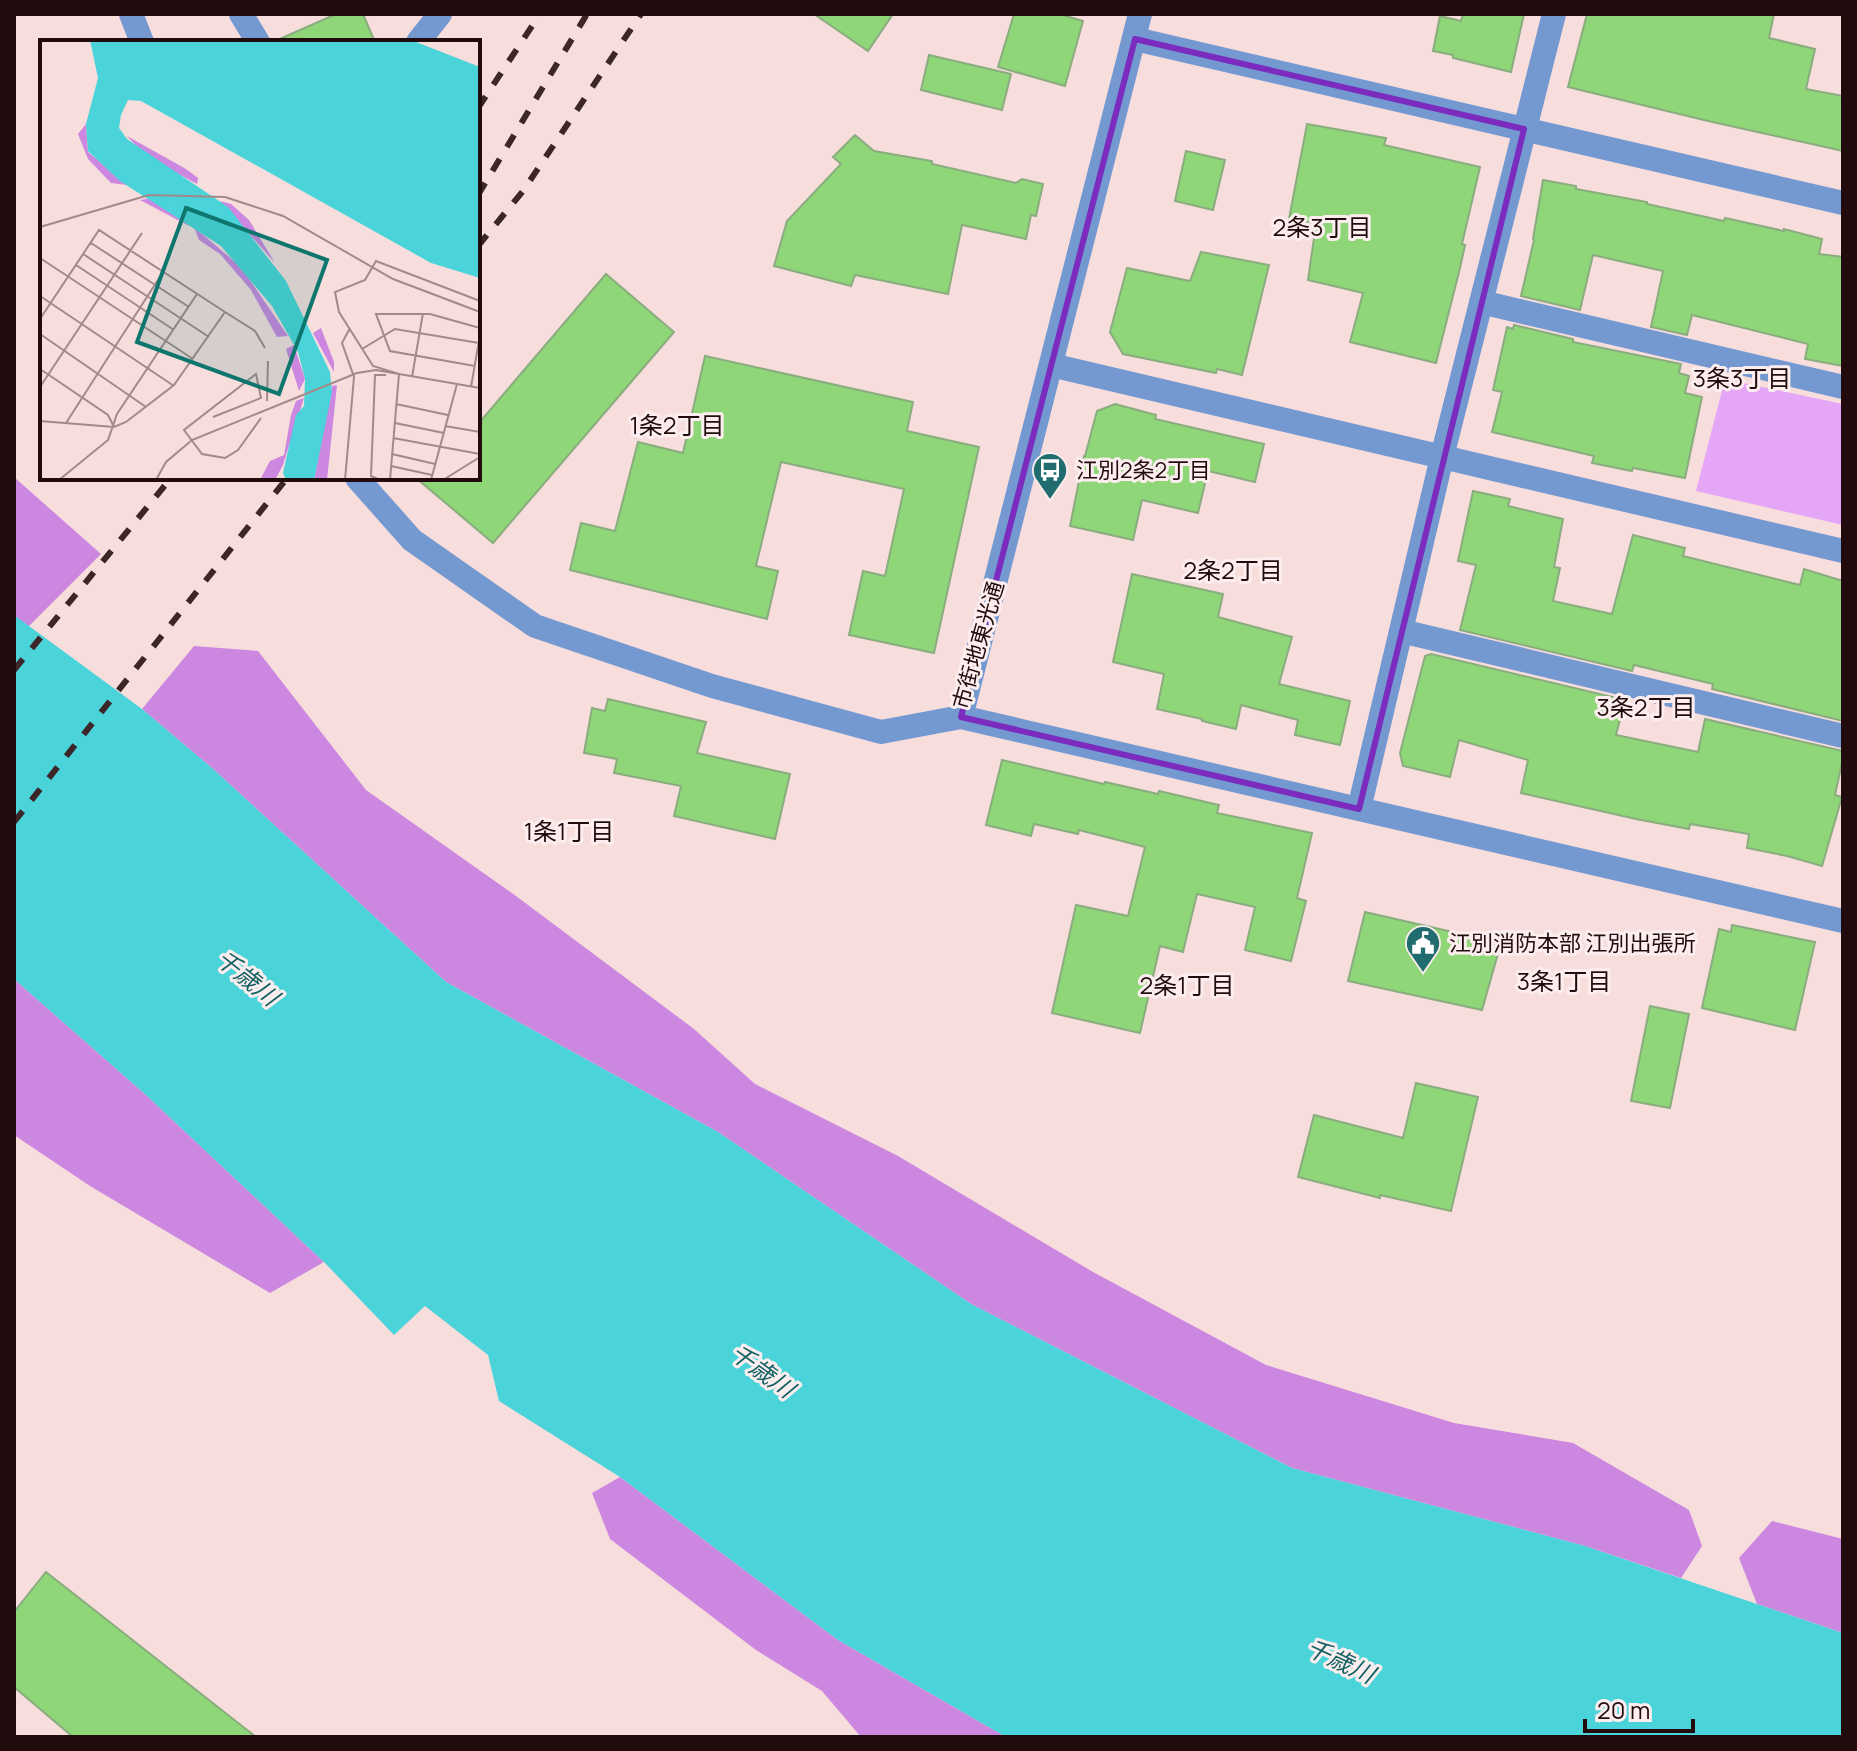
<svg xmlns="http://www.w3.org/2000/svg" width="1857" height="1751" viewBox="0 0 1857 1751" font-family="Manrope,'Noto Sans JP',sans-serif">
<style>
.green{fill:#e6a6f8}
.forest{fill:#cc87e0}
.water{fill:#4ad4d9}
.building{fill:#8ed678;stroke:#8aac7f;stroke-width:2}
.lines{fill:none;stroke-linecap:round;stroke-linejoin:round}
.minor{stroke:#7499d1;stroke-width:24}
.rail{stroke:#3c2628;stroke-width:6;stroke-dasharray:14 14;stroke-linecap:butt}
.marked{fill:none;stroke:#7b2cbf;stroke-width:6;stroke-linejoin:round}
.labels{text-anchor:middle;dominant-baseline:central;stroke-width:6;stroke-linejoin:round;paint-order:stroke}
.poi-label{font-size:22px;fill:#210b0d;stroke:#fceeee;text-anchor:start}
.street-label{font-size:22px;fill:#210b0d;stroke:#fceeee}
.neighbourhood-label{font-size:24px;fill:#210b0d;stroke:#fceeee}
.water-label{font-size:24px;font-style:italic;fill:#146163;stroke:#fceeee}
.inset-road{fill:none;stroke:#a2898a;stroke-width:2}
.view{fill:#0f766e;fill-opacity:0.15;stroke:#0f766e;stroke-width:4}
.inset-edge{fill:none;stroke:#210b0d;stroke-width:4}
</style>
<rect width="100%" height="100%" fill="#f8dddd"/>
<path class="green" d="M 1725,379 L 1843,404 L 1843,525 L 1696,491 Z"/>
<path class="forest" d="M 14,477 L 101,554 L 28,627 L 14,615 Z
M 194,646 L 258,651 L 366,790 L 516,896 L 694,1029 L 755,1084 L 898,1156 L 1093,1272 L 1266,1365 L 1454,1423 L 1573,1443 L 1689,1510 L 1702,1546 L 1681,1578 L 1585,1546 L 1292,1468 L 971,1304 L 718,1132 L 446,982 L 212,768 L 142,709 Z
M 14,979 L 146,1095 L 324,1262 L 270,1293 L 90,1186 L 14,1135 Z
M 620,1477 L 838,1640 L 1006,1737 L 861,1737 L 822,1691 L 756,1650 L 610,1539 L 592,1493 Z
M 1772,1521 L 1843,1539 L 1843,1633 L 1757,1604 L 1739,1558 Z"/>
<path class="water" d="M 14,615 L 142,709 L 212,768 L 446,982 L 718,1132 L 971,1304 L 1292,1468 L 1585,1546 L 1843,1633 L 1843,1737 L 1006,1737 L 838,1640 L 620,1477 L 499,1401 L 488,1355 L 425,1306 L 394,1335 L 324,1262 L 146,1095 L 14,979 Z"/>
<path class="building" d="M 336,14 L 363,14 L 375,42 L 273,42 Z
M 814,14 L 893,14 L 868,51 Z
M 1014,14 L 1059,14 L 1083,21 L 1065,86 L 998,67 Z
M 1463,14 L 1524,14 L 1511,72 L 1453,58 L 1453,55 L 1433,51 L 1440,16 L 1461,21 Z
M 1587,14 L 1774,14 L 1769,38 L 1815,49 L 1806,89 L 1843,96 L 1843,151 L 1708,121 L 1568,87 Z
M 929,55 L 1011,74 L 1002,110 L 921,90 Z
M 1307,124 L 1386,138 L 1384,145 L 1480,167 L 1462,244 L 1465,245 L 1460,268 L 1436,363 L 1350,342 L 1363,293 L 1308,280 L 1316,224 L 1289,219 Z
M 855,135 L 874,151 L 932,161 L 932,164 L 1016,183 L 1022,179 L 1043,184 L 1036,216 L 1031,215 L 1026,239 L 962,225 L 948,294 L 855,275 L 851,286 L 774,266 L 787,221 L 841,164 L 833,157 Z
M 1186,151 L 1225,160 L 1213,210 L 1175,201 Z
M 1543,180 L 1576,186 L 1576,189 L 1647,202 L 1647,204 L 1724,221 L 1725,218 L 1784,231 L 1784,229 L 1822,239 L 1819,254 L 1843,257 L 1843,366 L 1805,359 L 1808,344 L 1692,315 L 1687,335 L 1651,327 L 1663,271 L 1593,255 L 1580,310 L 1521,296 L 1534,240 L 1533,239 Z
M 1201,252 L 1269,265 L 1242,375 L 1217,369 L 1216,373 L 1123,354 L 1110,332 L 1127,268 L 1190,281 Z
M 606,274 L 674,332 L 493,543 L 416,478 L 478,478 L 478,424 Z
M 1514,325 L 1573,339 L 1573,342 L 1681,364 L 1679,373 L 1689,376 L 1685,393 L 1702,397 L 1685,478 L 1633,468 L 1632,471 L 1592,463 L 1594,456 L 1492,432 L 1502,392 L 1493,390 L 1507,327 L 1513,329 Z
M 705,356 L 913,402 L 907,431 L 979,447 L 934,653 L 849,635 L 863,571 L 885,576 L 904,489 L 781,462 L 756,566 L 778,571 L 767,619 L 570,570 L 581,523 L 615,531 L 638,442 L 683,453 Z
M 1115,404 L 1156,415 L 1155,419 L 1264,444 L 1255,482 L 1208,471 L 1198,513 L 1142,500 L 1133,540 L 1070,526 L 1084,456 L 1085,456 L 1097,411 Z
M 1473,491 L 1510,499 L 1508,506 L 1563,519 L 1554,567 L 1560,568 L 1553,601 L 1612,614 L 1633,535 L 1685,548 L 1683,556 L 1800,585 L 1804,569 L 1843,581 L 1843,721 L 1712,689 L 1713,684 L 1634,665 L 1632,671 L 1460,630 L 1476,565 L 1458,561 Z
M 1132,574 L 1223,594 L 1218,617 L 1292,637 L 1279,684 L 1350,701 L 1340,745 L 1295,735 L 1298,720 L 1241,705 L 1236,729 L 1202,721 L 1202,719 L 1157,709 L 1164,674 L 1113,662 Z
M 1431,654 L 1625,700 L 1616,735 L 1698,752 L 1705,719 L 1843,751 L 1843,758 L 1835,795 L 1842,797 L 1822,866 L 1787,856 L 1747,848 L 1749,834 L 1690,824 L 1689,829 L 1636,819 L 1521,793 L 1528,760 L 1459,740 L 1450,777 L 1403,766 L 1400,753 L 1425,656 Z
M 608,699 L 706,722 L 697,753 L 790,774 L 775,839 L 674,816 L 681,786 L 614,773 L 617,759 L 584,753 L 592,708 L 605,711 Z
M 1002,760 L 1104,784 L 1105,782 L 1158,794 L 1159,791 L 1219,805 L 1217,813 L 1312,833 L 1297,898 L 1306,901 L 1291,961 L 1245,950 L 1255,907 L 1197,894 L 1183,952 L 1160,946 L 1140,1033 L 1052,1013 L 1076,905 L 1128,916 L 1145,847 L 1079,830 L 1078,834 L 1034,824 L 1031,836 L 986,825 Z
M 1365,912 L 1501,943 L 1482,1010 L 1348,981 Z
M 1732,925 L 1815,942 L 1795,1030 L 1702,1008 L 1719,929 L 1731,932 Z
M 1650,1006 L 1689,1014 L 1670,1108 L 1631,1101 Z
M 1416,1083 L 1478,1097 L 1451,1211 L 1380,1195 L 1380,1198 L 1298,1177 L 1314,1115 L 1403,1138 Z
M 46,1572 L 256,1737 L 73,1737 L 14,1687 L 14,1612 Z"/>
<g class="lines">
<path class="minor" d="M 131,14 L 142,42
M 241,14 L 258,42
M 1135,39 L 1843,203
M 418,42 L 440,14
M 1481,302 L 1843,387
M 1051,365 L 1843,551
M 357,478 L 412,540 L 535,626 L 712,686 L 881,732 L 961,717 L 1140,14
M 1401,631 L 1843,736
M 961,717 L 1843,921
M 1359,809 L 1442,457 L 1554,14"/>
<path class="rail" d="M 478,108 L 540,14
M 478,195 L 587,14
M 478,246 L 523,191 L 641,14
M 14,670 L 171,478
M 14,822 L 287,478"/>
</g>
<path class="marked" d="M 1135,39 L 1524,129 L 1359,809 L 961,717 Z"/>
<defs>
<g id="bus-pin" transform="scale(1.8)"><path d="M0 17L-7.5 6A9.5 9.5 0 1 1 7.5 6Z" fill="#206c6f" stroke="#fceeee"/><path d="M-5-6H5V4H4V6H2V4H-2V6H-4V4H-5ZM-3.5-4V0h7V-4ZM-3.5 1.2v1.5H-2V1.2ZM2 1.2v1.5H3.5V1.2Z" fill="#fff"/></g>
<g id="civic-pin" transform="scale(1.8)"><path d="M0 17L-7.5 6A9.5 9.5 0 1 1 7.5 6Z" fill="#206c6f" stroke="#fceeee"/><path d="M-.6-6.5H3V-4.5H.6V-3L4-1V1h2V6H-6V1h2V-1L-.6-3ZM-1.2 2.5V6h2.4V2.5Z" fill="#fff"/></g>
</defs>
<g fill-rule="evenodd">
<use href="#bus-pin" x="1050" y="470"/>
<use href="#civic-pin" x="1423" y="943"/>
</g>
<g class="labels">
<g class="poi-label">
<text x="1076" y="470">江別2条2丁目</text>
<text x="1449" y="943">江別消防本部 江別出張所</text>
</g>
<g class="street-label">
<text transform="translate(978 645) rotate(-74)">市街地東光通</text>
</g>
<g class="neighbourhood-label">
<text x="1322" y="226">2条3丁目</text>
<text x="1742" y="377">3条3丁目</text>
<text x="677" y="424">1条2丁目</text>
<text x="1233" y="569">2条2丁目</text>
<text x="1646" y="706">3条2丁目</text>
<text x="569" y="830">1条1丁目</text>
<text x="1564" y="980">3条1丁目</text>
<text x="1187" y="984">2条1丁目</text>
</g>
<g class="water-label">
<text transform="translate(248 977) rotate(39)">千歳川</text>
<text transform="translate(763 1370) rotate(36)">千歳川</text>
<text transform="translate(1341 1660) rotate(25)">千歳川</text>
</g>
</g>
<g transform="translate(40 40)">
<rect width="440" height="440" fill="#f8dddd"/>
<path d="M 46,84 L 48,112 L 88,145 L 71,143 L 48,119 L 38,94 ZM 87,96 L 146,129 L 158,138 L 157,144 L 106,116 ZM 111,158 L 140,175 L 149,186 L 100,160 ZM 180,161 L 191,164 L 209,180 L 235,223 ZM 154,187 L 201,227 L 248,296 L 237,297 L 211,250 L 180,214 L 159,200 ZM 281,288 L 294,322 L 294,332 L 273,293 ZM 254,305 L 265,339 L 259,351 L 246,309 ZM 297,345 L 287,440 L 274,440 L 292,346 ZM 264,358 L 243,425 L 235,440 L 220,440 L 230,421 L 244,415 L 251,375 L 256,361 Z" fill="#cc87e0"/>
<path d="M 50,0 L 371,0 L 440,27 L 440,238 L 391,223 L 101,61 L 88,60 L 81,75 L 79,88 L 87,99 L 188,167 L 246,241 L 290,332 L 292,352 L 274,440 L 246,440 L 243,433 L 256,375 L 264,366 L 265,339 L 258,312 L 232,266 L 181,206 L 80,141 L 48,111 L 46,84 L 58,38 Z" fill="#4ad4d9"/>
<path class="inset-road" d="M 0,187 L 109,155 L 185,157 L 243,176 L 353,239 L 440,272M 51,203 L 149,267M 43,214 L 169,297M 0,218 L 153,319M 36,225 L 134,290M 0,256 L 134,346M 0,279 L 59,190 L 185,272M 0,294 L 106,367M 322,309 L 355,289 L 439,303M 435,326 L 350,311 L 336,274 L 390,274 L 440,288M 0,329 L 68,375 L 74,387M 372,337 L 383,273M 0,347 L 102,193M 431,347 L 440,295M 227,361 L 228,321M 356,364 L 408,375M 173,377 L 221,358 L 216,334 L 144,390 L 162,414 L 185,418 L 198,410 L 221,378M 0,381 L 74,387 L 86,382 L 134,345 L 185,272 L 215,291 L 225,308M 26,383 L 123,232M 355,383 L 404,393M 405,386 L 440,392M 353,398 L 440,414M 352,414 L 395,424M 351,426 L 392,435M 19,440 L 68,400 L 77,374 L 157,254M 116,440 L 126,422 L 152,400 L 317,333 L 336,330 L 440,348M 305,440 L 314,337 L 302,303 L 310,288M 340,440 L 331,436 L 335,335 L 346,335M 350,440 L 359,334 L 333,326 L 299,272 L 295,252 L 325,240 L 336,221 L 440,261M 391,440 L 417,344M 403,440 L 440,417"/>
<path class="view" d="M 146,168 L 287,220 L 239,354 L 97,302 Z"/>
<rect width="440" height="440" class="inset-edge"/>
</g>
<rect width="1857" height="1751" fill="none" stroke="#210b0d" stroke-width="32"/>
<path d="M1585 1719v12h108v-12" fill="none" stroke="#210b0d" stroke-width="4"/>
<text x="1597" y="1719" font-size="24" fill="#210b0d" stroke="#fceeee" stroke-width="6" paint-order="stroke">20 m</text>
</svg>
